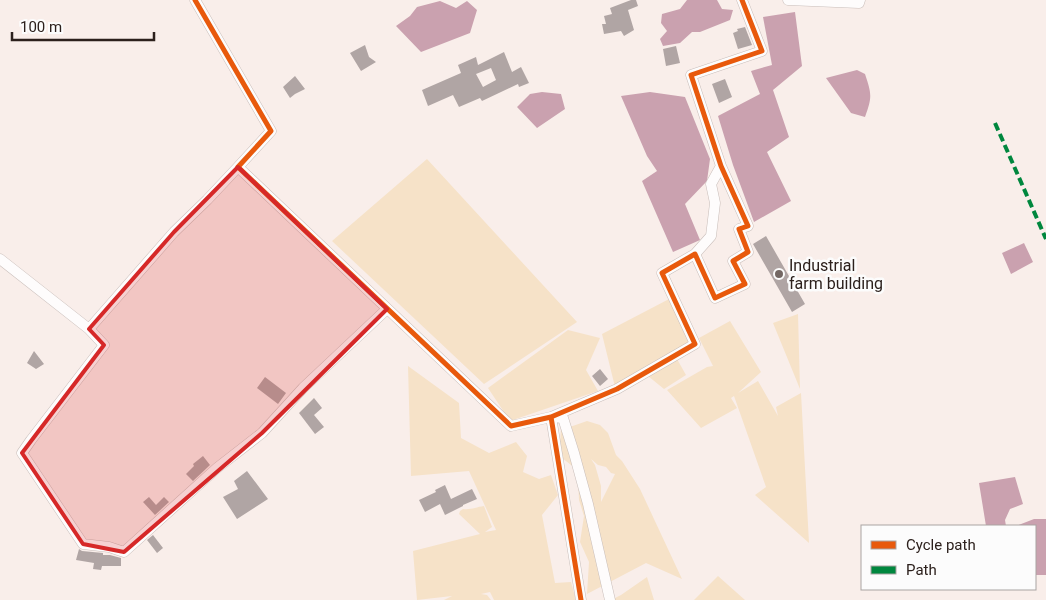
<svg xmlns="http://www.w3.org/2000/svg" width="1046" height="600" viewBox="0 0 1046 600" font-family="Roboto,sans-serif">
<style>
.green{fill:#f6e2c8;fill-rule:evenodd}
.water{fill:#caa1af}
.building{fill:#b0a5a4;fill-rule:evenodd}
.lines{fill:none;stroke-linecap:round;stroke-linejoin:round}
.minor-casing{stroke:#c9beba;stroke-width:11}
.minor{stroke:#fefcfc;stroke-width:10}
.quiet{stroke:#00873e;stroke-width:4;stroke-dasharray:8 4;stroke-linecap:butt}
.cycleway-casing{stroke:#fcfcfc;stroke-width:8}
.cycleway{stroke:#e8590c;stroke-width:5}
.marked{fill:#d62828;fill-opacity:0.2;stroke:#d62828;stroke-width:4;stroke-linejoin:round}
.poi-dot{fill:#746864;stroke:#fcfcfc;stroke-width:2}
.labels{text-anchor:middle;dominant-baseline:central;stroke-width:5;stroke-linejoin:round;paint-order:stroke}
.poi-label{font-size:16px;fill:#2c201c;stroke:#fcfcfc;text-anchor:start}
</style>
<rect width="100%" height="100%" fill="#f9eeea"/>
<path class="green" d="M 427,159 L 577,322 L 484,384 L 332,241 Z
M 671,298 L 692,342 L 615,387 L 602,334 Z
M 798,314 L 800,389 L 773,323 Z
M 730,321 L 761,372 L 738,393 L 758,381 L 778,416 L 776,407 L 801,393 L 809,543 L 755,495 L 766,487 L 734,396 L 731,398 L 737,408 L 701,428 L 667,390 L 707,367 L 713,366 L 699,338 Z
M 568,330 L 600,338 L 586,370 L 598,391 L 510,421 L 488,388 Z
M 677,359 L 686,375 L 664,389 L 648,376 Z
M 408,366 L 459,403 L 461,438 L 489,453 L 516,442 L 527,456 L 523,472 L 539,479 L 551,475 L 558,495 L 542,515 L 555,583 L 571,582 L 576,600 L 494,600 L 490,592 L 481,594 L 487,595 L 491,600 L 444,600 L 452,596 L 417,600 L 413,551 L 480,534 L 459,514 L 460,511 L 463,509 C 471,510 476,507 484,506 L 492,527 L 485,532 L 496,530 L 469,471 L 411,476 Z
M 587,421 L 600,425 L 608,433 L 616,455 L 622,461 L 640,489 L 682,579 L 646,563 L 587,594 L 589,562 L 580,542 L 584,516 L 579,500 L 578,478 L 575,468 L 562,458 L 560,444 L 561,428 L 567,428 ZM 591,459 L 598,465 L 606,467 L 611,473 L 615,474 L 601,502 L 601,486 L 595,465 Z
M 718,576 L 745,600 L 694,600 Z
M 647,577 L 654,600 L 611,600 L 621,595 Z"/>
<path class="water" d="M 687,0 L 717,0 L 722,9 L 733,10 L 730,20 L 700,32 L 692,32 L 680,43 L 663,46 L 660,39 L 667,31 L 661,23 L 662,14 L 680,9 Z
M 440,1 L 456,8 L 467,1 L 477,10 L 470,33 L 421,52 L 396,26 L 410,16 L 417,7 Z
M 795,12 L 802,66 L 773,90 L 789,137 L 767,152 L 791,201 L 754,222 L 733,165 L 718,116 L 760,94 L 751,71 L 772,65 L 763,17 Z
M 857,70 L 865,74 C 872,95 872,97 865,117 L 851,113 L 826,78 Z
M 542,92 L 561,94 L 565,109 L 537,128 L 517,107 L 530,94 Z
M 650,92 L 685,97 L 710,159 L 707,181 L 685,204 L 700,240 L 673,252 L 642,181 L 657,171 L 647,156 L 621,96 Z
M 1024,243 L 1033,262 L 1011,274 L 1002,253 Z
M 1015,477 L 1023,504 L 1010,509 L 1005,520 L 1006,526 L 986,526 L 979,483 Z
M 1034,519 L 1046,519 L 1046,575 L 1035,575 L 1035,526 L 1016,526 Z"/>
<path class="building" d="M 631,0 L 636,0 L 638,6 L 628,10 L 634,30 L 624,36 L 621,31 L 604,34 L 602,24 L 606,24 L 604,16 L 612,14 L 610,8 Z
M 745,27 L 752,45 L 738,49 L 733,33 L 738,31 L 737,29 Z
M 365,45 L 369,57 L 376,62 L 361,71 L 350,53 Z
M 676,46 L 680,63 L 666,66 L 663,49 Z
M 504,52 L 512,72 L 521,67 L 529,83 L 519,87 L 518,84 L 482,101 L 480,98 L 459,107 L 453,95 L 428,106 L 422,90 L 461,73 L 458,65 L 476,57 L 478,65 ZM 491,68 L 496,80 L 483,87 L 476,74 Z
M 295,76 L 305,89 L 295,94 L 290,98 L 283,87 Z
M 725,79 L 732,97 L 719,103 L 712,84 Z
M 766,236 L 805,304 L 792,312 L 753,244 Z
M 34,351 L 44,364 L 36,369 L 27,363 Z
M 600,369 L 608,379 L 600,386 L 592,376 Z
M 265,377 L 286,393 L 278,404 L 257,388 Z
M 314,398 L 322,408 L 314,415 L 324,427 L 315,434 L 299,413 Z
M 203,456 L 210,465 L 193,481 L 186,474 L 194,466 L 193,464 Z
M 247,471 L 268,499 L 237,519 L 223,497 L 238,489 L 234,481 Z
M 445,485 L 451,499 L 472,489 L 477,499 L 463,505 L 463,506 L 445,515 L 440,504 L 425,512 L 419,500 L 436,492 L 435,490 Z
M 149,497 L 156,505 L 164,497 L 169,502 L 155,515 L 143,502 Z
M 153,535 L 163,548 L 157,553 L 147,540 Z
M 79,549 L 82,551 L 103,553 L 103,555 L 110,555 L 121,558 L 121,566 L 102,566 L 101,570 L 93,569 L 94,563 L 76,560 Z"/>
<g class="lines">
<g class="minor-casing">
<path id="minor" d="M 195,0 L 271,131 L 238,167 L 511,426 L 551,417 L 581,600
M 788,0 L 859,3 L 860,0
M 695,254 L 711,236 L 715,203 L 711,184 L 721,166
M 0,259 L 89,329 L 174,232 L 207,200 L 238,167
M 89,329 L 104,345 L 31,440 L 22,453 L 83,544 L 109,547 L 124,552 L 217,468 L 262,433 L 303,388 L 387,309
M 551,417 L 617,389 L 695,344 L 662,273 L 695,254 L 715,298 L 745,284 L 733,261 L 748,252 L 739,229 L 748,226 L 721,166 L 691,75 L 762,51 L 742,0
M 552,417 L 563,418 L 574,453 L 588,504 L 610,600"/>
</g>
<use href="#minor" class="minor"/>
<path class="quiet" d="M 995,123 L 1046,239"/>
<g class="cycleway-casing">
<path id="cycleway" d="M 195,0 L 271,131 L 238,167 L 511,426 L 551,417 L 581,600
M 551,417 L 617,389 L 695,344 L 662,273 L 695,254 L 715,298 L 745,284 L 733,261 L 748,252 L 739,229 L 748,226 L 721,166 L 691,75 L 762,51 L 742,0"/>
</g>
<use href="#cycleway" class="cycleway"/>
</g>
<path class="marked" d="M 238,167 L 387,309 L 262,433 L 124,552 L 83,544 L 22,453 L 104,345 L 89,329 L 174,232 Z"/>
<circle class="poi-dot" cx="779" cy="274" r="5"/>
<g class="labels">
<g class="poi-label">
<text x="789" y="265">Industrial<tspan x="789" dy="18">farm building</tspan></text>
</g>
</g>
<rect x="861" y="525" width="175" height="65" fill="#fcfcfc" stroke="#a9a4a2"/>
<rect x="871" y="541" width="25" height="8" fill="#e8590c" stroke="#a9a4a2"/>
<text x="906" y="550" font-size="15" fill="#2c201c">Cycle path</text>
<rect x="871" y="566" width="25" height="8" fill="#00873e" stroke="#a9a4a2"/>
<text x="906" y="575" font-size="15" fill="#2c201c">Path</text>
<path d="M12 32v8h142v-8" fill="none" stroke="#2c201c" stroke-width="2.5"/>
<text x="20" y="32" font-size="15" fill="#2c201c" stroke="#fcfcfc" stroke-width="4" paint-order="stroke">100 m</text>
</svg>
